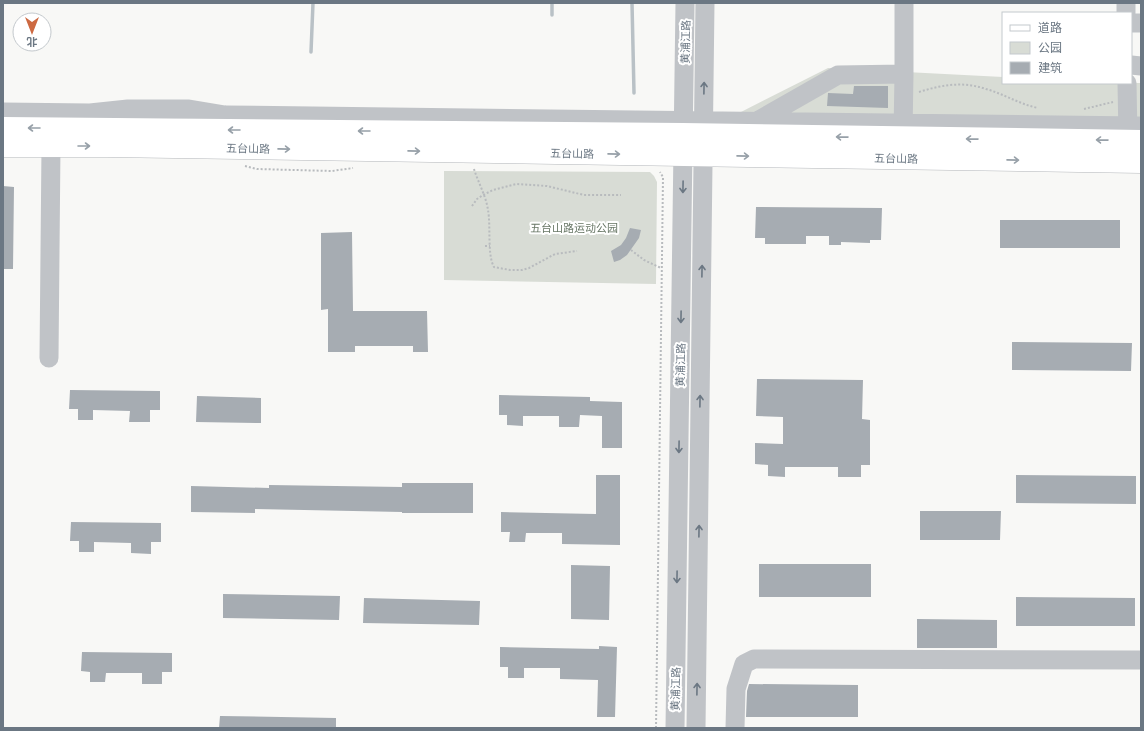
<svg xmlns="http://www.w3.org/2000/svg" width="1144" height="731" viewBox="0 0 1144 731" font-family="Lato,'Noto Sans SC',sans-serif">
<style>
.green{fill:#d8dcd5}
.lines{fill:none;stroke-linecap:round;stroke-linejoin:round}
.stream{stroke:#b9c1c6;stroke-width:3.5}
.building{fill:#a6acb2}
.major-casing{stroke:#b4b7bb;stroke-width:23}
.path{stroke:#b8bbbe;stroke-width:2;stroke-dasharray:2 2;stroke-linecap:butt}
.minor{stroke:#c0c3c7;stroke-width:19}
.major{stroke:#fff;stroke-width:22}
.oneway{stroke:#6b7783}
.oneway2{stroke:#97a0a8}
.labels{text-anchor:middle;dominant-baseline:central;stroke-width:4;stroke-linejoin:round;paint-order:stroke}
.street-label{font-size:11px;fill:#6b7783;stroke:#fff}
.park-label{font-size:11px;fill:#677665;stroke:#fff}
</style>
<rect width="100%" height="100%" fill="#f8f8f6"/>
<path class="green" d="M 828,68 L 1003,77 L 1003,83 L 1141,83 L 1141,119 L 739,113 Z
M 444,171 L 650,172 L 654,176 L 657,182 L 656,284 L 444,280 Z"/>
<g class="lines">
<path class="stream" d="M 632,3 L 634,93
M 552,15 L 552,3
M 311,52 L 313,3"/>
</g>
<path class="building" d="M 854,86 L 888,86 L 888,108 L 827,106 L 828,93 L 853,94 Z
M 3,186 L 14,187 L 13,269 L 3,269 Z
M 756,207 L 882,208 L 881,240 L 870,240 L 870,243 L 841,242 L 841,245 L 829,245 L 829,236 L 806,236 L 806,244 L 765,244 L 765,238 L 755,238 Z
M 1000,220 L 1120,220 L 1120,248 L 1000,248 Z
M 630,228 L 641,230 L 639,238 L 627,255 L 620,260 L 614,262 L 611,251 L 621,245 L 626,238 Z
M 352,232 L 353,311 L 427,311 L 428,352 L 413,352 L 413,346 L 355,346 L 355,352 L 328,352 L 328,309 L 321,310 L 321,233 Z
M 1012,342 L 1132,343 L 1131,371 L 1012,370 Z
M 757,379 L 863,380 L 862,419 L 870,420 L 870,465 L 861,465 L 861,477 L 838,477 L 838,467 L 785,467 L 785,477 L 768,476 L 768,465 L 755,464 L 755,443 L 783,444 L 783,417 L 756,416 Z
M 70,390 L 160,391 L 160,410 L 150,410 L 150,422 L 129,422 L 130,411 L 93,410 L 93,420 L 78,420 L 78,409 L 69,409 Z
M 499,395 L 590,397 L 590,401 L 622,402 L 622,448 L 602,448 L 602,416 L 580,415 L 579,427 L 559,427 L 559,416 L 523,416 L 523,426 L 507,425 L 507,415 L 499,415 Z
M 197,396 L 261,398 L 261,423 L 196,422 Z
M 596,475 L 620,475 L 620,545 L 562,544 L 562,533 L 526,533 L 525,542 L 509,542 L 510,532 L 501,532 L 501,512 L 596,514 Z
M 1016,475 L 1136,476 L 1136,504 L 1016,503 Z
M 402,483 L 473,483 L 473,513 L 402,513 L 402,512 L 255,509 L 255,513 L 191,512 L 191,486 L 269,488 L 269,485 L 402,487 Z
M 920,511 L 1001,511 L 1000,540 L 920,540 Z
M 71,522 L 161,523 L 161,542 L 151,542 L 151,554 L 131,553 L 131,543 L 94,542 L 94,552 L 79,552 L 79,541 L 70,541 Z
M 759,564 L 871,564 L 871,597 L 759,597 Z
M 571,565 L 610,566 L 609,620 L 571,619 Z
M 223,594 L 340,596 L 339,620 L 223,618 Z
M 1016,597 L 1135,598 L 1135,626 L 1016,626 Z
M 364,598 L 480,601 L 479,625 L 363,623 Z
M 917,619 L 997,620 L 997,648 L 917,648 Z
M 599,646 L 617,647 L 615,717 L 597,717 L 598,680 L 560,679 L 560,668 L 524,668 L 524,678 L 508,678 L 508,667 L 500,667 L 500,647 L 599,649 Z
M 82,652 L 172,653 L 172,672 L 162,672 L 162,684 L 142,684 L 142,673 L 106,673 L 105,682 L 90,682 L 90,672 L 81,671 Z
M 749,684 L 858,685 L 858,717 L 746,717 L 747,691 Z
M 220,716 L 336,718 L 336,728 L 219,728 Z"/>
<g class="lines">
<g class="major-casing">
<path id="major" d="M 3,128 L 683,134 L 1141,141
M 3,146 L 107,146 L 1141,162"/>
</g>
<path class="path" d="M 919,92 C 941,85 963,81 986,89 C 1004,94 1019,104 1038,108
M 1084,109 L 1113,102
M 245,166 L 257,169 L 332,171 L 353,168
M 474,169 C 478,182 486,196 488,210 C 491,226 487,255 494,267 L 510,270 L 522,270 L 529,268 L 555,254 L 577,251
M 472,206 L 477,199 L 483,195 L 493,190 L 516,184 L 547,186 L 584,195 L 621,195
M 485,246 L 490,246
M 631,250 L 644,260 L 661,268
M 656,728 L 663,177 L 660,172"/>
<path class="minor" d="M 904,3 L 904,74
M 1126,3 L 1126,13
M 1131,23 L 1141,23
M 1131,65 L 1141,66
M 1127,83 L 1128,138
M 3,112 L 90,113 L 128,109 L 189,109 L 225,115 L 1141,126
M 759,120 L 838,75 L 904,74 L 903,134
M 49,358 L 51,146
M 675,728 L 685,3
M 696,728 L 705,3
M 735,728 L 736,689 L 744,664 L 754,659 L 1141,660"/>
<use href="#major" class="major"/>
</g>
<defs><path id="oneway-shaft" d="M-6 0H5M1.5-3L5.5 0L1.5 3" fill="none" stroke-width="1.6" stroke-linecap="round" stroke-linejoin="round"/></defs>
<g class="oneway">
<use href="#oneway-shaft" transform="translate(704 88) rotate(-89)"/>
<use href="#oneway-shaft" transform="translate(683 187) rotate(91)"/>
<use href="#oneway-shaft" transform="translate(702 271) rotate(-89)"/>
<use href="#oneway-shaft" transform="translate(681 317) rotate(91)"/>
<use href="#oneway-shaft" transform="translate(700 401) rotate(-89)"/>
<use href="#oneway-shaft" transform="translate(679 447) rotate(91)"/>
<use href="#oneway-shaft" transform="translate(699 531) rotate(-89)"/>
<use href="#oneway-shaft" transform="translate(677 577) rotate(91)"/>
<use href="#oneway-shaft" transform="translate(697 689) rotate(-89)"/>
</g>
<g class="oneway2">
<use href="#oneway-shaft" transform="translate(34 128) rotate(-180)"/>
<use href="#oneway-shaft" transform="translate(234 130) rotate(-180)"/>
<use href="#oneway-shaft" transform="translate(364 131) rotate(-180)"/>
<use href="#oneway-shaft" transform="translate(842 137) rotate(-179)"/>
<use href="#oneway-shaft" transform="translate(972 139) rotate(-179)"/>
<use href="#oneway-shaft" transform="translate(1102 140) rotate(-179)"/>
<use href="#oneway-shaft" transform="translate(84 146)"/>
<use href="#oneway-shaft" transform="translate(284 149) rotate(1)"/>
<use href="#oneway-shaft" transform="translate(414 151) rotate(1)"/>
<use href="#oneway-shaft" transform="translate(614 154) rotate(1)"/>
<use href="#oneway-shaft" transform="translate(743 156) rotate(1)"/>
<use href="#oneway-shaft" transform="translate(1013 160) rotate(1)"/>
</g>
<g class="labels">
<g class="street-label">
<text transform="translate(685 42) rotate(-89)">黄浦江路</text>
<text transform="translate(248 148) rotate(1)">五台山路</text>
<text transform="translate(572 153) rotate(1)">五台山路</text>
<text transform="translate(896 158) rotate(1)">五台山路</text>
<text transform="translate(680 365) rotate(-89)">黄浦江路</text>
<text transform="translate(675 689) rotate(-89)">黄浦江路</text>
</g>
<g class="park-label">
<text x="574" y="227">五台山路运动公园</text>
</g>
</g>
<rect width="1144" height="731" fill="none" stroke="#6b7783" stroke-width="8"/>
<rect x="1002" y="12" width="130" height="72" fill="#ffffff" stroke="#c4c9cd"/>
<rect x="1010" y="25" width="20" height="6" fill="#ffffff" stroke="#c4c9cd"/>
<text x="1038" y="32" font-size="12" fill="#6b7783">道路</text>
<rect x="1010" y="42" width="20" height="12" fill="#d8dcd5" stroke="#c4c9cd"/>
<text x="1038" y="52" font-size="12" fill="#6b7783">公园</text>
<rect x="1010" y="62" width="20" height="12" fill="#a6acb2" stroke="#c4c9cd"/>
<text x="1038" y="72" font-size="12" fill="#6b7783">建筑</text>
<g transform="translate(32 32) rotate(180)"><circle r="19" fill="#ffffff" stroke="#c4c9cd"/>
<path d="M0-3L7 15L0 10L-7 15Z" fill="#cd6941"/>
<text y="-6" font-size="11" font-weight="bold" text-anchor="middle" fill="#6b7783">北</text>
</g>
</svg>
